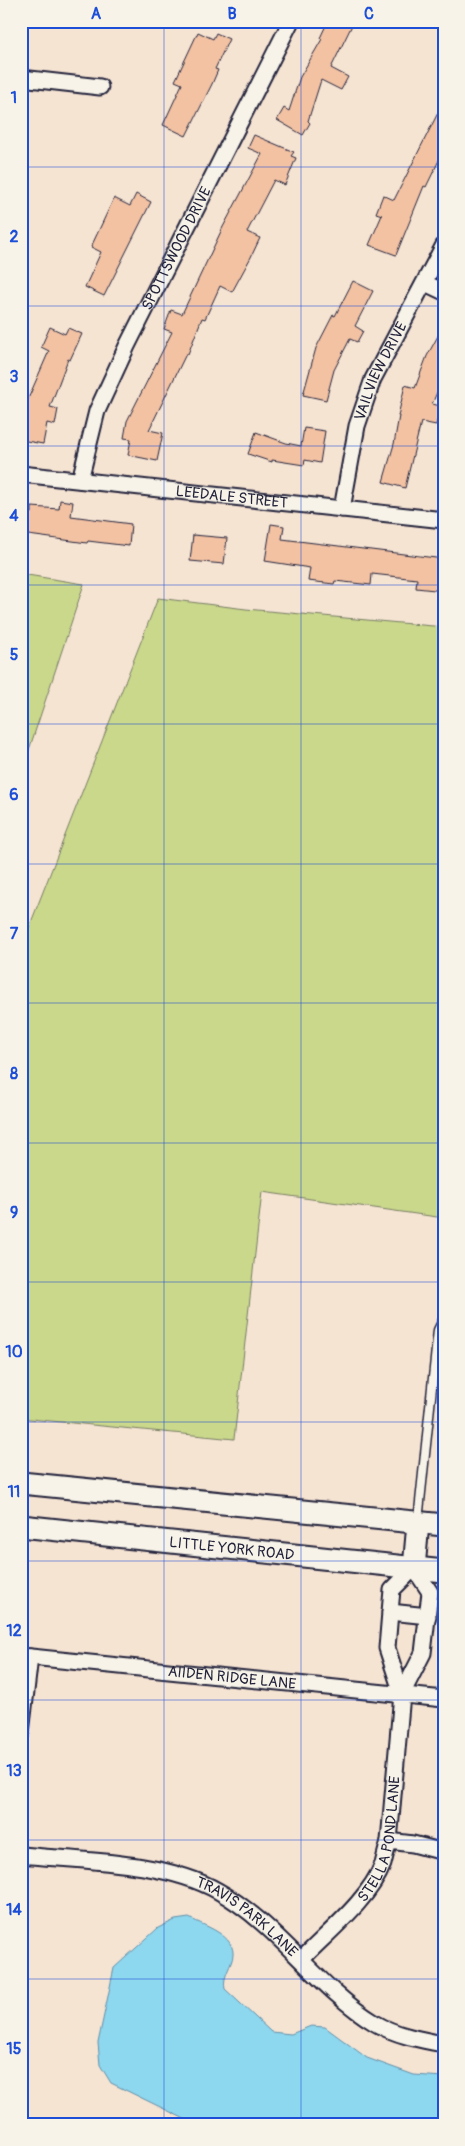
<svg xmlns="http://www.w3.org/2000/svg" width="465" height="2146" viewBox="0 0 465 2146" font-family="Pangolin,sans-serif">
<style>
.green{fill:#cad88b;stroke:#767d63}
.water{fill:#8dd7ef;stroke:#628fa7}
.building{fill:#f3c2a3;stroke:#22223b}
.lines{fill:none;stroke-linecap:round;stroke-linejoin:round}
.lane-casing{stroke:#22223b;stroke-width:11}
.street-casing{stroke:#22223b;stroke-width:19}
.secondary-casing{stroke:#22223b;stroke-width:25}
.lane{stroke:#f7f3e8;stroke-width:8}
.street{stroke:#f7f3e8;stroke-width:15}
.secondary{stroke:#f7f3e8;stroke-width:21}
.grid{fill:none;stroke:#1d4ed8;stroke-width:1;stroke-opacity:0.55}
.labels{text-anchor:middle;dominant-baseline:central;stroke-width:5;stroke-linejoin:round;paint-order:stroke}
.street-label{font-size:15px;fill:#22223b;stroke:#f7f3e8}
.neatline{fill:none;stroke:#1d4ed8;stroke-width:2}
.grid-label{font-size:16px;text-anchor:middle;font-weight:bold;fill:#1d4ed8}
</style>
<rect width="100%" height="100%" fill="#f6e4d3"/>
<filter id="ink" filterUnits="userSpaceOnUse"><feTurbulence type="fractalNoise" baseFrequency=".02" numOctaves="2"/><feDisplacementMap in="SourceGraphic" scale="10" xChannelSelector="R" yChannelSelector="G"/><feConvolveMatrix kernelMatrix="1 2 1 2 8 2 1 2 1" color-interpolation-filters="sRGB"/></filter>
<g filter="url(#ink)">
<path class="green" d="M 21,574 L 84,584 L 21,774 Z
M 158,598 L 246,609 L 444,627 L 444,1218 L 262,1192 L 234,1439 L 21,1418 L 21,948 Z"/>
<path class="water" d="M 189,1918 C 207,1927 242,1937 231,1963 C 227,1973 223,1979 225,1989 L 271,2032 L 291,2034 L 311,2026 L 325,2027 L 367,2058 L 414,2075 L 444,2077 L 444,2125 L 197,2125 L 111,2083 L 100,2065 L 98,2043 L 114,1968 L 158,1928 L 175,1920 Z"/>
<path class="building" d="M 328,21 L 354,21 L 331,68 L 348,77 L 341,90 L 321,80 L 308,121 L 310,123 L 303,135 L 277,120 L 284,108 L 289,111 L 300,77 L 322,39 L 320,38 Z
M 198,32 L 213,39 L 216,33 L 229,39 L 215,69 L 218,70 L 212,84 L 186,136 L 163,125 L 182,84 L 175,81 Z
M 444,101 L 444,150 L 426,187 L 424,186 L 396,255 L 369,245 L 382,215 L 376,213 L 383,195 L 394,200 Z
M 254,135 L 294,152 L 291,156 L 296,158 L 285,185 L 274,180 L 247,232 L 260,238 L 251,257 L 232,292 L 220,286 L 205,319 L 202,318 L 188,354 L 186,354 L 149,430 L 163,433 L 157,461 L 128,455 L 131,439 L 124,438 L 127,421 L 172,332 L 164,329 L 171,310 L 182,314 L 223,227 L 262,154 L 248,148 Z
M 136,194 L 151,202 L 104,296 L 85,287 L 101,252 L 91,247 L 114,198 L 130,206 Z
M 353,281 L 373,291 L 355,326 L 363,331 L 357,342 L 350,339 L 334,370 L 326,400 L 303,395 L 316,348 L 333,315 L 335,316 Z
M 444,325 L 444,376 L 432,404 L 441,406 L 436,425 L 421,422 L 405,488 L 383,482 L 394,444 L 399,416 L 398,416 L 405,385 L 415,388 L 427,356 Z
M 50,327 L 65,334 L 68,328 L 82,334 L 70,360 L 68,359 L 50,407 L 58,409 L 55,425 L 47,423 L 43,444 L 21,440 L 21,408 L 24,408 L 49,351 L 41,347 Z
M 304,428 L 325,431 L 320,463 L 305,460 L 304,465 L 272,460 L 272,462 L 248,454 L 256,432 L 286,443 L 301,446 Z
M 60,500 L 73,502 L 71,516 L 131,524 L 129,546 L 88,541 L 87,543 L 21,534 L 21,512 L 32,513 L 32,507 L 59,509 Z
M 271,524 L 284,526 L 282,539 L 444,559 L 444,591 L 416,588 L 417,579 L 372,574 L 371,585 L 335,581 L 334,584 L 308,581 L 310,568 L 265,561 Z
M 193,535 L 227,538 L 224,564 L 190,561 Z"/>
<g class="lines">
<g class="lane-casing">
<path id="lane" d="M 418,1521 L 438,1330 L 444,1318"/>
</g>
<g class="street-casing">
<g id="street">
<path d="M 21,78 L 100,87"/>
<path d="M 425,283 L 444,292"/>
<path id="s1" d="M 21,474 L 444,520"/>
<path id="s2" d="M 80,480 L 97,411 L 127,346 L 291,21"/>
<path id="s3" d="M 342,509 L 357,426 L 373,379 L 444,245"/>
<path d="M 414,1568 L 430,1592 L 423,1653 L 402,1694 L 387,1648 L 390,1612 L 392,1590 Z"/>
<path d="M 390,1612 L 428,1616"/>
<path id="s4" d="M 21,1656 L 444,1699"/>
<path d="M 21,1733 L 30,1657"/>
<path d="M 389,1841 L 413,1844 L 444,1852"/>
<path id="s5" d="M 21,1855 C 82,1861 165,1861 218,1891 C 279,1925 316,1987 375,2023 C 395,2035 421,2040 444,2044"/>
<path id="s6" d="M 302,1959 C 328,1932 369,1900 383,1864 C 385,1856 387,1848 389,1841 L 402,1694"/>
</g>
</g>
<g class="secondary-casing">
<g id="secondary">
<path d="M 21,1483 L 444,1525"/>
<path id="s7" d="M 21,1526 L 444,1571"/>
<path d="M 414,1568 L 418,1523"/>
</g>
</g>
<use href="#lane" class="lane"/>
<use href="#street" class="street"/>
<use href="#secondary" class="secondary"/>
</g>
</g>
<path class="grid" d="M 164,21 L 164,2125M 301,21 L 301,2125M 21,167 L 444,167M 21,306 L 444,306M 21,446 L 444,446M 21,585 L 444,585M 21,724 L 444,724M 21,864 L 444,864M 21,1003 L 444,1003M 21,1143 L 444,1143M 21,1282 L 444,1282M 21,1422 L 444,1422M 21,1561 L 444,1561M 21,1700 L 444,1700M 21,1840 L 444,1840M 21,1979 L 444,1979"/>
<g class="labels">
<g class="street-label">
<text stroke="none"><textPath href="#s2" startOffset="252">SPOTTSWOOD DRIVE</textPath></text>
<text stroke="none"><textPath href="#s3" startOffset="144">VAILVIEW DRIVE</textPath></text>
<text stroke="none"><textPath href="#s1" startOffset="212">LEEDALE STREET</textPath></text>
<text stroke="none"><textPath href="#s7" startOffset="212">LITTLE YORK ROAD</textPath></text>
<text stroke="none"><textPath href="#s4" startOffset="212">AIIDEN RIDGE LANE</textPath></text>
<text stroke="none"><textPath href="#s6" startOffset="149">STELLA POND LANE</textPath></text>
<text stroke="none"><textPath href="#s5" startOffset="240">TRAVIS PARK LANE</textPath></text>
</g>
</g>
<rect width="465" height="2146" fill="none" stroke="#f7f3e8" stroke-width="55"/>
<rect x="28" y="28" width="410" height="2090" class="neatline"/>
<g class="grid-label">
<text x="96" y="19">A</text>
<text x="232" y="19">B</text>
<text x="369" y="19">C</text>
<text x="14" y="103">1</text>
<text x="14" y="242">2</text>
<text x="14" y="382">3</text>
<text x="14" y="521">4</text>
<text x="14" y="660">5</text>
<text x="14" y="800">6</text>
<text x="14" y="939">7</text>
<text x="14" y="1079">8</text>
<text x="14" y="1218">9</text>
<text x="14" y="1357">10</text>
<text x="14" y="1497">11</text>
<text x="14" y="1636">12</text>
<text x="14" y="1776">13</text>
<text x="14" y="1915">14</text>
<text x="14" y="2054">15</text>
</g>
</svg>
